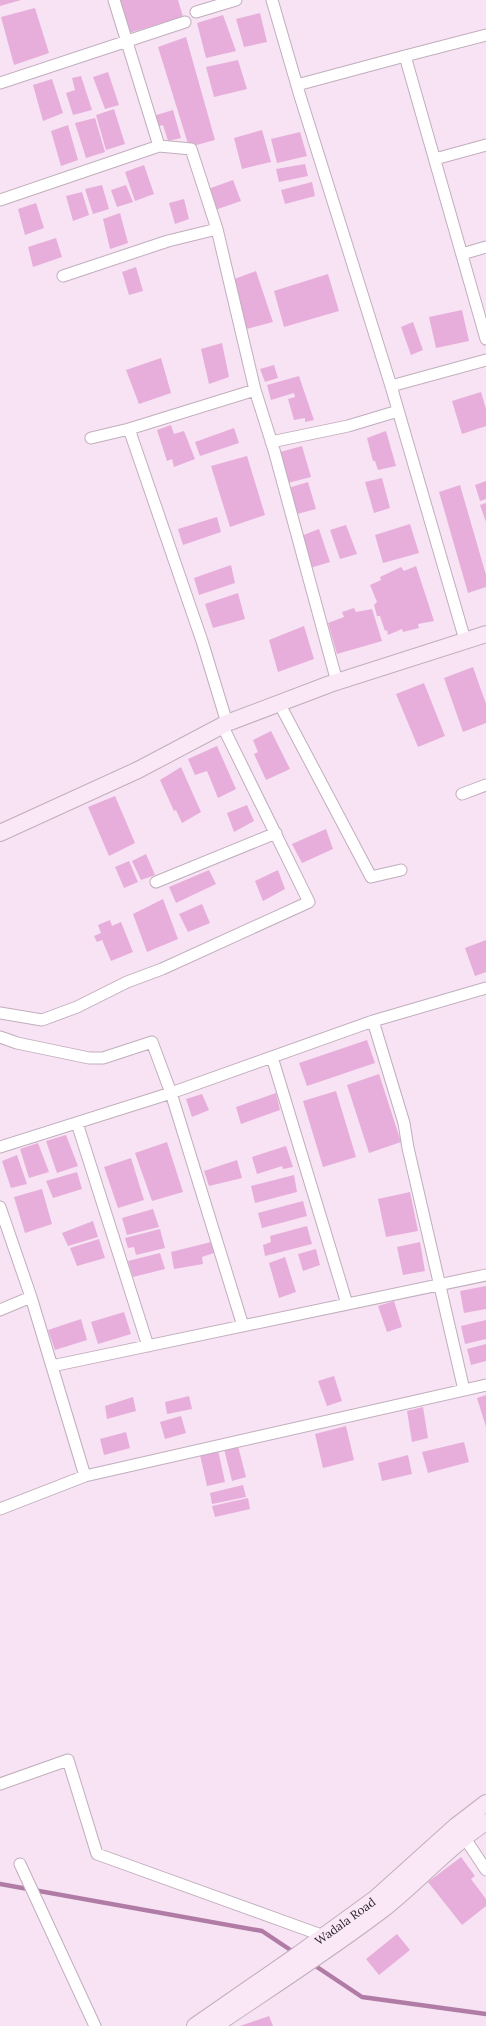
<svg xmlns="http://www.w3.org/2000/svg" width="486" height="2026" viewBox="0 0 486 2026" font-family="Lora,serif">
<style>
.lines{fill:none;stroke-linecap:round;stroke-linejoin:round}
.stream{stroke:#b07ba5;stroke-width:4.5}
.building{fill:#e7aedb}
.street-casing{stroke:#c1aebd;stroke-width:13}
.secondary-casing{stroke:#c1aebd;stroke-width:18}
.street{stroke:#fff;stroke-width:11}
.secondary{stroke:#fae8f7;stroke-width:16}
.labels{text-anchor:middle;dominant-baseline:central;stroke-width:4;stroke-linejoin:round;paint-order:stroke}
.street-label{font-size:12px;fill:#241d23;stroke:#fdf5fb}
</style>
<rect width="100%" height="100%" fill="#f7e3f3"/>
<g class="lines">
<path class="stream" d="M 0,1884 L 262,1931 L 295,1953
M 311,1963 L 362,1997 L 486,2014"/>
</g>
<path class="building" d="M 0,0 L 21,0 L 0,6 Z
M 120,0 L 178,0 L 183,17 L 129,33 Z
M 35,8 L 49,53 L 14,65 L 1,17 Z
M 260,13 L 267,42 L 244,47 L 236,19 Z
M 223,15 L 236,51 L 206,58 L 197,23 Z
M 186,37 L 215,140 L 189,147 L 158,47 Z
M 238,60 L 247,89 L 214,97 L 206,67 Z
M 108,72 L 119,105 L 105,109 L 93,77 Z
M 81,76 L 92,110 L 73,115 L 66,93 L 75,90 L 72,78 Z
M 52,79 L 63,113 L 43,121 L 33,85 Z
M 114,109 L 125,144 L 106,150 L 96,115 Z
M 173,110 L 181,138 L 168,141 L 163,125 L 153,128 L 150,117 Z
M 95,118 L 105,152 L 86,158 L 75,123 Z
M 68,125 L 78,160 L 61,166 L 51,131 Z
M 262,130 L 271,162 L 242,169 L 234,138 Z
M 300,132 L 307,156 L 277,163 L 271,139 Z
M 305,164 L 308,176 L 279,182 L 276,169 Z
M 144,165 L 154,194 L 135,201 L 125,172 Z
M 233,180 L 241,201 L 215,210 L 208,189 Z
M 312,182 L 315,196 L 285,204 L 281,190 Z
M 102,185 L 109,209 L 93,214 L 85,189 Z
M 126,185 L 133,202 L 117,207 L 111,190 Z
M 82,192 L 89,215 L 73,221 L 66,196 Z
M 184,199 L 189,219 L 175,224 L 169,203 Z
M 36,203 L 44,228 L 25,235 L 18,209 Z
M 120,213 L 128,243 L 110,249 L 103,219 Z
M 56,238 L 62,257 L 33,267 L 28,247 Z
M 136,267 L 143,291 L 129,295 L 122,272 Z
M 256,271 L 273,322 L 243,330 L 229,281 Z
M 328,274 L 339,311 L 284,327 L 274,291 Z
M 462,310 L 469,341 L 436,348 L 429,317 Z
M 413,322 L 423,350 L 411,355 L 401,327 Z
M 222,343 L 229,377 L 209,384 L 201,349 Z
M 161,358 L 171,393 L 139,404 L 126,370 Z
M 274,365 L 278,378 L 265,382 L 260,369 Z
M 299,376 L 304,391 L 314,420 L 305,422 L 305,418 L 294,420 L 288,399 L 295,397 L 294,393 L 271,400 L 267,385 Z
M 481,392 L 486,409 L 486,426 L 462,434 L 452,401 Z
M 171,425 L 174,434 L 184,431 L 195,459 L 174,467 L 172,459 L 167,461 L 157,430 Z
M 234,428 L 239,443 L 200,456 L 195,442 Z
M 386,431 L 396,466 L 378,470 L 375,461 L 373,461 L 367,438 Z
M 302,446 L 311,477 L 288,483 L 280,452 Z
M 247,456 L 265,515 L 230,527 L 211,466 Z
M 382,478 L 390,508 L 374,513 L 365,482 Z
M 486,481 L 486,499 L 480,501 L 475,485 Z
M 308,482 L 316,509 L 297,514 L 288,488 Z
M 460,485 L 486,575 L 486,587 L 468,593 L 439,492 Z
M 486,503 L 486,522 L 480,505 Z
M 217,517 L 221,532 L 183,545 L 178,529 Z
M 410,524 L 419,553 L 383,563 L 375,535 Z
M 346,525 L 357,554 L 340,559 L 330,530 Z
M 319,529 L 330,562 L 310,568 L 301,536 Z
M 231,565 L 235,583 L 199,595 L 194,578 Z
M 416,566 L 434,621 L 418,624 L 419,628 L 403,632 L 402,629 L 388,635 L 387,630 L 385,631 L 380,616 L 377,616 L 374,605 L 377,602 L 370,585 L 381,580 L 380,577 L 401,567 L 404,571 Z
M 238,593 L 245,619 L 213,628 L 205,604 Z
M 354,608 L 356,612 L 372,609 L 382,641 L 337,654 L 328,623 L 344,617 L 342,612 Z
M 304,626 L 314,659 L 278,672 L 269,640 Z
M 473,667 L 486,704 L 486,723 L 463,732 L 444,678 Z
M 424,683 L 445,736 L 418,747 L 396,694 Z
M 271,731 L 290,769 L 266,780 L 254,754 L 258,752 L 253,740 Z
M 217,746 L 236,789 L 218,798 L 207,771 L 195,775 L 188,759 Z
M 181,767 L 201,812 L 182,823 L 176,810 L 174,811 L 160,780 Z
M 115,796 L 135,843 L 109,856 L 88,807 Z
M 247,805 L 254,821 L 234,832 L 227,813 Z
M 326,829 L 333,849 L 302,863 L 292,844 Z
M 146,854 L 155,875 L 141,880 L 132,861 Z
M 129,861 L 138,882 L 124,888 L 115,867 Z
M 209,870 L 216,884 L 176,903 L 169,887 Z
M 278,870 L 285,889 L 263,901 L 255,881 Z
M 163,899 L 178,939 L 147,952 L 133,914 Z
M 202,904 L 210,923 L 188,932 L 179,914 Z
M 110,920 L 112,926 L 121,922 L 133,952 L 111,961 L 102,940 L 97,942 L 94,936 L 101,933 L 98,925 Z
M 486,940 L 486,972 L 475,976 L 465,948 Z
M 367,1040 L 375,1063 L 307,1086 L 299,1063 Z
M 379,1074 L 401,1142 L 369,1153 L 347,1085 Z
M 336,1091 L 356,1157 L 323,1167 L 303,1101 Z
M 276,1093 L 280,1110 L 241,1124 L 236,1107 Z
M 202,1094 L 209,1110 L 192,1117 L 186,1099 Z
M 66,1135 L 78,1166 L 57,1173 L 46,1141 Z
M 167,1142 L 183,1192 L 152,1201 L 135,1153 Z
M 38,1143 L 49,1172 L 29,1178 L 20,1149 Z
M 286,1146 L 293,1167 L 283,1169 L 282,1166 L 257,1174 L 252,1157 Z
M 17,1155 L 27,1184 L 11,1188 L 2,1161 Z
M 131,1158 L 144,1200 L 118,1208 L 104,1167 Z
M 237,1160 L 242,1178 L 209,1186 L 204,1171 Z
M 77,1172 L 82,1189 L 53,1198 L 46,1181 Z
M 294,1175 L 297,1192 L 255,1203 L 251,1186 Z
M 42,1189 L 52,1224 L 25,1233 L 14,1197 Z
M 410,1192 L 418,1231 L 386,1237 L 378,1199 Z
M 303,1201 L 307,1216 L 262,1228 L 258,1213 Z
M 153,1209 L 159,1227 L 127,1235 L 122,1218 Z
M 93,1221 L 98,1237 L 68,1246 L 62,1233 Z
M 307,1226 L 312,1244 L 265,1256 L 263,1245 L 271,1242 L 270,1236 Z
M 160,1229 L 165,1248 L 136,1255 L 134,1247 L 128,1248 L 125,1238 Z
M 99,1239 L 105,1258 L 77,1266 L 70,1248 Z
M 211,1242 L 214,1253 L 202,1257 L 203,1264 L 174,1269 L 171,1252 Z
M 420,1242 L 425,1271 L 403,1275 L 397,1247 Z
M 316,1249 L 320,1265 L 303,1271 L 298,1254 Z
M 160,1253 L 165,1269 L 133,1277 L 128,1261 Z
M 285,1257 L 296,1292 L 279,1298 L 269,1263 Z
M 486,1286 L 486,1309 L 464,1313 L 460,1291 Z
M 394,1301 L 402,1327 L 387,1332 L 378,1306 Z
M 124,1312 L 131,1334 L 98,1344 L 91,1322 Z
M 81,1319 L 87,1340 L 55,1350 L 48,1330 Z
M 486,1320 L 486,1339 L 465,1344 L 461,1326 Z
M 486,1344 L 486,1361 L 471,1365 L 467,1349 Z
M 334,1376 L 342,1401 L 327,1406 L 318,1381 Z
M 486,1395 L 486,1427 L 477,1398 Z
M 189,1396 L 192,1409 L 167,1414 L 165,1402 Z
M 133,1397 L 136,1411 L 107,1419 L 105,1406 Z
M 423,1407 L 428,1438 L 412,1442 L 407,1411 Z
M 181,1416 L 186,1433 L 165,1439 L 160,1422 Z
M 346,1426 L 354,1460 L 323,1468 L 315,1434 Z
M 126,1432 L 130,1448 L 104,1455 L 100,1439 Z
M 464,1442 L 469,1462 L 428,1473 L 422,1452 Z
M 238,1446 L 246,1477 L 232,1481 L 224,1449 Z
M 218,1450 L 225,1482 L 207,1486 L 200,1455 Z
M 408,1455 L 412,1474 L 382,1481 L 378,1463 Z
M 243,1485 L 246,1497 L 212,1504 L 210,1493 Z
M 248,1498 L 250,1509 L 215,1517 L 212,1506 Z
M 461,1857 L 475,1876 L 471,1879 L 486,1899 L 486,1906 L 462,1925 L 428,1882 Z
M 397,1934 L 410,1950 L 379,1975 L 366,1959 Z
M 269,2016 L 273,2026 L 240,2026 Z"/>
<g class="lines">
<g class="street-casing">
<path id="street" d="M 114,0 L 159,146 L 191,149 L 217,229
M 272,0 L 300,96 L 391,386 L 465,640
M 196,12 L 236,0
M 405,56 L 486,35
M 0,83 L 185,22
M 297,85 L 405,56 L 486,339
M 435,159 L 486,145
M 0,200 L 159,146
M 462,254 L 486,247
M 63,276 L 168,241 L 217,229 L 255,390
M 391,386 L 486,360
M 129,429 L 202,641 L 227,723
M 91,438 L 129,429 L 255,390 L 274,450 L 337,682
M 271,442 L 348,426 L 398,411
M 279,703 L 371,877 L 401,870
M 462,794 L 486,785
M 156,882 L 276,833
M 0,1013 L 42,1020 L 77,1007 L 127,982 L 162,969 L 309,902 L 222,725
M 373,1021 L 404,1123 L 408,1148 L 464,1390
M 0,1037 L 17,1043 L 89,1058 L 103,1058 L 152,1042 L 171,1093 L 243,1326
M 272,1057 L 347,1304
M 77,1123 L 148,1346
M 0,1147 L 171,1093 L 373,1021 L 486,988
M 0,1207 L 31,1297 L 85,1476
M 0,1310 L 31,1297
M 52,1366 L 486,1275
M 0,1509 L 85,1476 L 486,1385
M 0,1784 L 68,1760 L 97,1854 L 324,1936
M 464,1837 L 486,1870
M 20,1864 L 95,2026"/>
</g>
<g class="secondary-casing">
<g id="secondary">
<path d="M 0,833 L 138,770 L 227,723 L 330,684 L 486,634"/>
<path id="s1" d="M 195,2026 L 299,1954 L 376,1898 L 456,1826 L 486,1803"/>
<path d="M 214,2026 C 270,1988 328,1951 382,1910 C 418,1882 448,1847 486,1822"/>
</g>
</g>
<use href="#street" class="street"/>
<use href="#secondary" class="secondary"/>
</g>
<g class="labels">
<g class="street-label">
<text stroke="none"><textPath href="#s1" startOffset="183">Wadala Road</textPath></text>
</g>
</g>
</svg>
